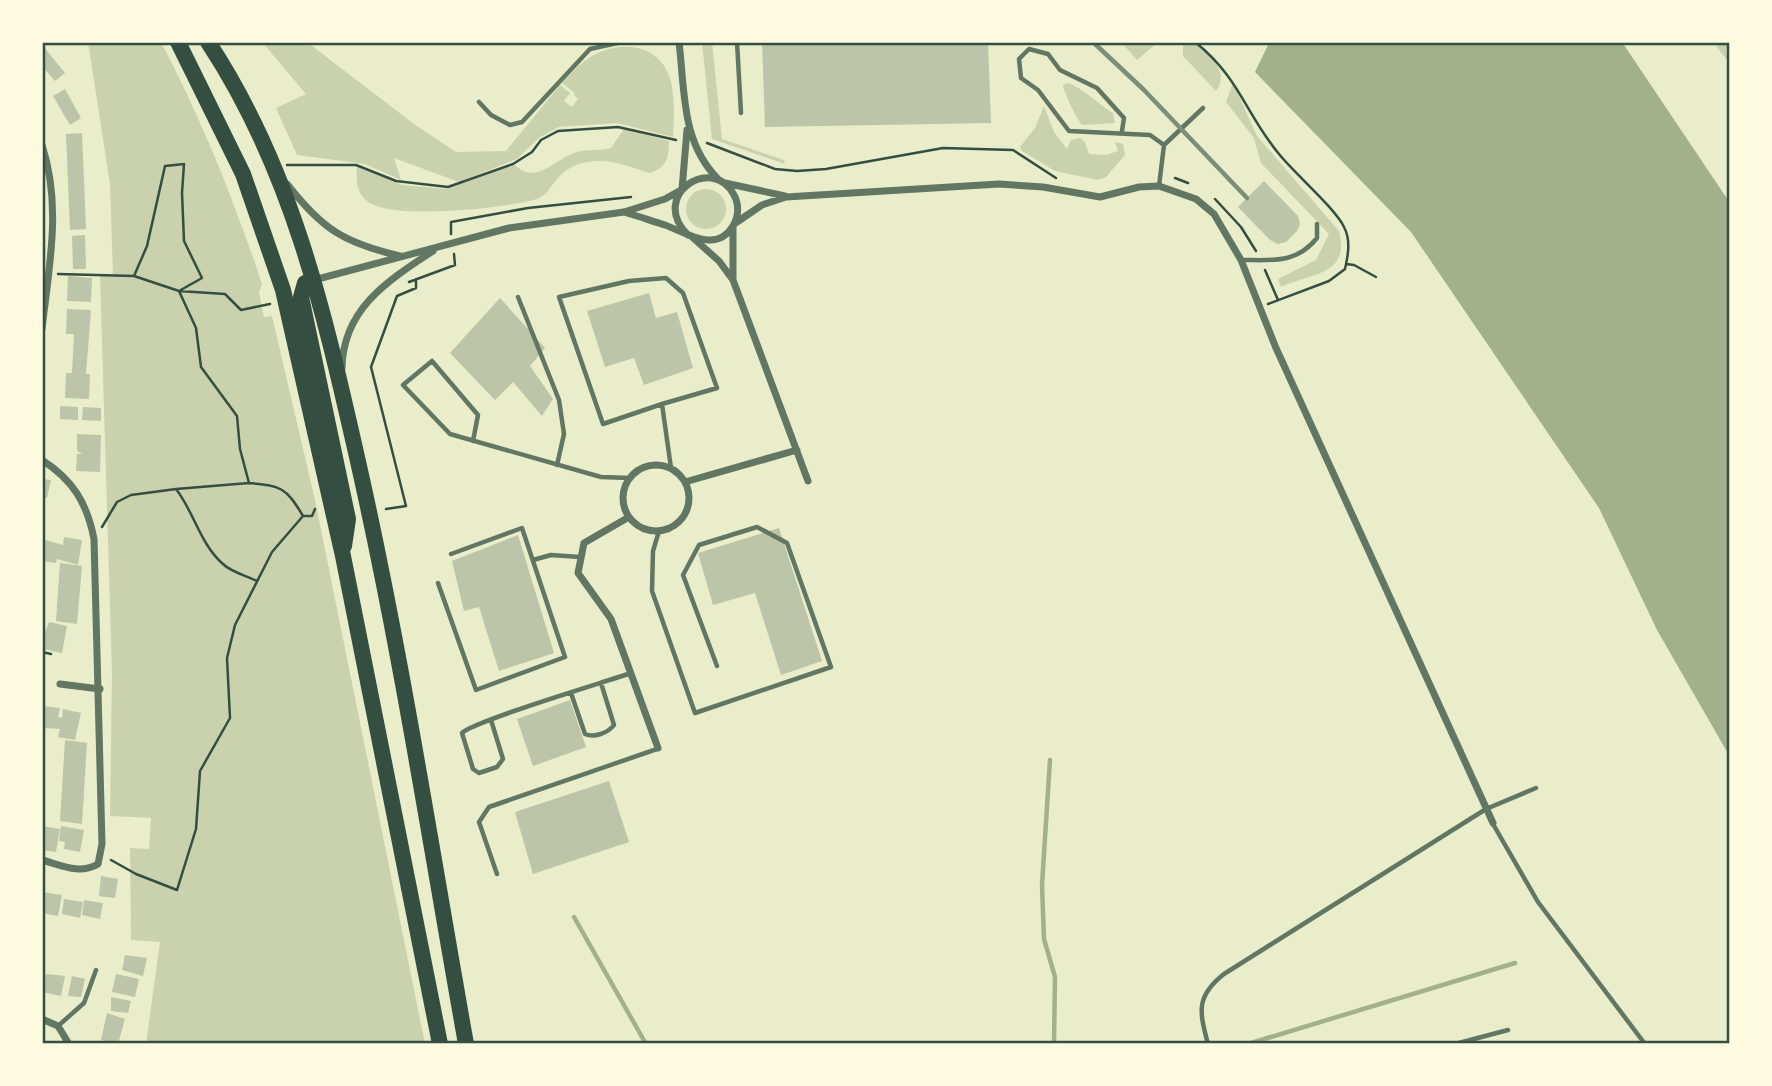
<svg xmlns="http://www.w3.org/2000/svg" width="1772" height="1086" viewBox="0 0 1772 1086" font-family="Lato,sans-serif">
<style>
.green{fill:#cad2ad}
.water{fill:#a3b18a}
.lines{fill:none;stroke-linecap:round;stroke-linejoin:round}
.stream{stroke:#a3b18a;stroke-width:4.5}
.building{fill:#bcc5a7}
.path{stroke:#344e41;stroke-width:2.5}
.service{stroke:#617663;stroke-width:4.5}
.minor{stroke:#617663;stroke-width:7}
.trunk{stroke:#344e41;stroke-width:16}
.rail{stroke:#7c8e77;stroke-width:4.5}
.neatline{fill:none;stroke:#344e41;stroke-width:2.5}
</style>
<rect width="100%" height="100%" fill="#e9edc9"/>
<path class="green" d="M 88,42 L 161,42 C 202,120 234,200 262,284 L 259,292 L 264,317 L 272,316 L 315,500 L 425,1044 L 146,1044 L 160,942 L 131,940 L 130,848 L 149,849 L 151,818 L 110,816 L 112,674 L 100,276 L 113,275 L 110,184 Z
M 262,42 L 307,42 L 414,124 L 456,152 L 506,151 L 560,85 L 570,93 L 564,101 L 572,107 L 578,99 L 574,95 L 575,93 L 562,83 C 573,71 585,58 600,52 C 629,40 663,48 671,82 C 675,98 674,120 673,137 L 617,123 L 559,127 L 540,137 L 517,159 L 459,182 L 394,158 L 401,180 L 365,164 L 297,155 L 276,108 L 306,94 Z
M 702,42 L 712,42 L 722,139 L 784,160 L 785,164 L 712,139 Z
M 1121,42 L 1158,42 L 1137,60 Z
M 1183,42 L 1195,42 C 1208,55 1231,71 1216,91 L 1183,56 Z
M 1713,42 L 1730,42 L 1730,64 Z
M 1067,83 C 1081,86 1099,105 1113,113 L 1115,123 L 1082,125 C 1077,119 1063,91 1063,85 Z
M 1233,83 L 1257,136 L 1339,231 C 1351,276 1310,273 1281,287 L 1278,279 L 1316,260 L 1329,234 L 1261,163 L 1254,138 L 1226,102 Z
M 1044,106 L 1054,132 L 1067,149 L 1071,140 L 1080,138 L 1085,142 L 1089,154 L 1106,155 L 1118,151 L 1115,142 L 1123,144 L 1125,155 L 1106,177 L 1098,180 L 1055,171 L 1022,151 L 1020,147 L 1035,128 Z
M 624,129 L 669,141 C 669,157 667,168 649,173 C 629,166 608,158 587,162 C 554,168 553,194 537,199 C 506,208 391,221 367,201 C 356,192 356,180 357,167 L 402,185 L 447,189 L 515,165 C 537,186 555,158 577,152 C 588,149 600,151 611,148 Z
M686 209a20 20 0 1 1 40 0a20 20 0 1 1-40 0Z"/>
<path class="water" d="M 1266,42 L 1622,42 L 1730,203 L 1730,757 L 1657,630 L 1599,508 L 1411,232 L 1255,72 L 1268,45 Z"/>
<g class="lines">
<path class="stream" d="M 1050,760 L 1042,885 L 1044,939 L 1055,977 L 1054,1044
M 574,917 L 646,1044
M 1248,1044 L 1515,963"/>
</g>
<path class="building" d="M 762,42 L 988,42 L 991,123 L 765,127 Z
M 44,47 L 65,73 L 55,81 L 42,66 Z
M 65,89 L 81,118 L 70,125 L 53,96 Z
M 82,133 L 86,229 L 70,230 L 66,134 Z
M 1264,181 L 1298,216 L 1300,224 L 1297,231 L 1286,242 L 1278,244 L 1270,240 L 1238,207 Z
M 85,235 L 86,269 L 73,269 L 72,236 Z
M 68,276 L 92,278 L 91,302 L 67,301 Z
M 649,293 L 656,318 L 677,312 L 693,368 L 644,385 L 634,358 L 605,367 L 587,311 Z
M 500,298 L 545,348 L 530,366 L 553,399 L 542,416 L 513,382 L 495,400 L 450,353 Z
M 67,309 L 91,310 L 86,374 L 90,374 L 89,399 L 65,398 L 66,373 L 72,373 L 74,334 L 66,334 Z
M 60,406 L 78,407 L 78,420 L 60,419 Z
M 83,407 L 101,408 L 101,421 L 82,420 Z
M 77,434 L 101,435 L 100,472 L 76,471 L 77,454 L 82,454 L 77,451 Z
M 42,479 L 51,480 L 47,498 L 42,497 Z
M 779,528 L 822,661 L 781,675 L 755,593 L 713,605 L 698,553 Z
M 518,535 L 554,653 L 499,671 L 479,607 L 464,611 L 452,561 Z
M 64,537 L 82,540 L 78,565 L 57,559 L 56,563 L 42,561 L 42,539 L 63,545 Z
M 60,563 L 82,566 L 77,624 L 56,621 Z
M 49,622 L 67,626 L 62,653 L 44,649 L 46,642 L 42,641 Z
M 570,700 L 586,747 L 533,766 L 517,719 Z
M 42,706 L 60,708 L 58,717 L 62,718 L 63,709 L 81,713 L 75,740 L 58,737 L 60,729 L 42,728 Z
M 65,740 L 87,743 L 82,824 L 60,821 Z
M 609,781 L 629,842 L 533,874 L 515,812 Z
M 42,826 L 60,829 L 56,852 L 42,850 Z
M 61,826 L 84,830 L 80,852 L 64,849 L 65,842 L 59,841 Z
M 101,876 L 118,879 L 115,898 L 99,896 Z
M 42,892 L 62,895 L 58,916 L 42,913 Z
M 64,899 L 83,902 L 80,918 L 62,914 Z
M 84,900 L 103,903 L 100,919 L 82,915 Z
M 125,955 L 147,958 L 143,976 L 122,970 Z
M 46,974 L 65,976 L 61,996 L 42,992 Z
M 116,974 L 139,979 L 135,997 L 112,992 Z
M 72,976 L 85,979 L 81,997 L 68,996 Z
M 111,997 L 131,1001 L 128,1013 L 111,1011 Z
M 107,1013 L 125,1019 L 118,1044 L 101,1040 Z"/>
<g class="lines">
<path class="path" d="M 1195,42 C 1240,78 1245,113 1279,154 C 1294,173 1336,209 1344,227 C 1351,240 1348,256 1345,269 L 1329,281 L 1268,304
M 707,143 L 775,169 L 797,171 L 826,169 L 943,148 L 1013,150 L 1056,178
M 287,165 L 356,165 L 396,181 L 448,187 L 513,164 L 532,152 L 541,140 L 558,131 L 618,127 L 676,140
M 1175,178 L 1188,183
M 1215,199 L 1241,227 L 1256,251
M 451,234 L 451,222 L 528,208 L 631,197
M 1346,264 L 1354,265 L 1376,277
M 1265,270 L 1278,300
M 58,274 L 134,276 L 179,291 L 225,294 L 241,310 L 270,304
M 134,276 L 147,246 L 165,166 L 184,164 L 182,193 L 184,241 L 202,278 L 179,291 L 196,328 L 201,367 L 237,416 L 240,449 L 249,483 C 281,486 286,487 303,516
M 409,282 L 455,265 L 454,254
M 176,489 L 249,483
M 386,509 L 406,506 L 371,367 L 397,296 L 416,288 L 416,279
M 102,527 L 117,502 L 131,495 L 176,489 C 194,512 200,544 223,564 C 231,572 247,576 257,581
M 42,652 L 51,654
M 42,697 L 43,697
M 111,860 L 136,874 L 177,890 L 196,829 L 200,771 L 230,718 L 227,658 L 235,625 L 272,552 L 303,516 L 312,516 L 315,509"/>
<path class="service" d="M 737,42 L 741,113
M 479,102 L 491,115 L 510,125 L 522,122 L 590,49 L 622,42
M 1122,131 L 1124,118 L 1097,88 L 1060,70 L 1048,54 L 1029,49 L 1019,59 L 1021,78 L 1038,90 L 1069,131 L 1150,135 L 1164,145 L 1159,186
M 1164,145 L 1203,108
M 1242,260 C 1273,260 1296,264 1317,238 L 1317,224
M 518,297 L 559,400 L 564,434 L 557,465
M 662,404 L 717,388 L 683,293 L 666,278 L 629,281 L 559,297 L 603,424 L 662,404 L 671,468
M 473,441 L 478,415 L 432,361 L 403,385 L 450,434 L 601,477 L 630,478
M 659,531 L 653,551 L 652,591 L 695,713 L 831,667 L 787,543 L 757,527 L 699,545 L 683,575 L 717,666
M 533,560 L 551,555 L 580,557
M 438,583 L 476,690 L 565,657 L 522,528 L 451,554
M 571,693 L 585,734 C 594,738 608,733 614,725 L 601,683
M 491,720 L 503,759 L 497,767 L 479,773 L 473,769 L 462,733 C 473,721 605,682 631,673
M 1493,824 L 1538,902 L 1645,1044
M 497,874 L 479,822 L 489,807 L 657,749
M 58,1026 L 84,1003 L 96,970
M 1208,1044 C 1199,1011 1196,996 1224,974 L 1486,809 L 1536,788
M 1455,1044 L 1508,1030"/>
<path class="minor" d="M 679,42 C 685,91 681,142 718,179
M 42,145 C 62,206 49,266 42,329
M 725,183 L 785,196
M 287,184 C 322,229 344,243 400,256
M 682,189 L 687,130
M 624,212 C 638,216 652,221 665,225 C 687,233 716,254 733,226 C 739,216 739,204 734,195 C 712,153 648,196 688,235
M 734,224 L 762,205 L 786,197 L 999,184 L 1043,187 L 1100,197 L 1139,187 L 1159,186 L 1196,199 L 1214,214 L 1241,260 L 1276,348 L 1493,823
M 692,237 L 719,261 L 733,280 L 808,481
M 314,280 L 509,228 L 624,212 L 665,199 L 681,190
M 733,280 L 733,226
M 342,368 C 343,308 389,280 433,251
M 42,460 C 73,480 87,503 94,539 L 102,844 L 98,864 C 80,875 61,865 42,860
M623 498a33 33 0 1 1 66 0a33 33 0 1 1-66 0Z
M 685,482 L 797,450
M 629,517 L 584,543 L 578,573 L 611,619 L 658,748
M 60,684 L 100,689
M 42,1019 L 58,1026 L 69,1044"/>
<path class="trunk" d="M 178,42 L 243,174 L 283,290 L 343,556 L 440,1044
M 208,42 C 292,169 324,312 357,457 C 401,651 431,848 466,1044
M 305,283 L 301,297 L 348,519 L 344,546"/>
<path class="rail" d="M 1093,42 L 1144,90 L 1247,198"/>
</g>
<rect width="1772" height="1086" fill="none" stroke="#fefae0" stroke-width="88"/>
<rect x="44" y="44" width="1684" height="998" class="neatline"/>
</svg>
